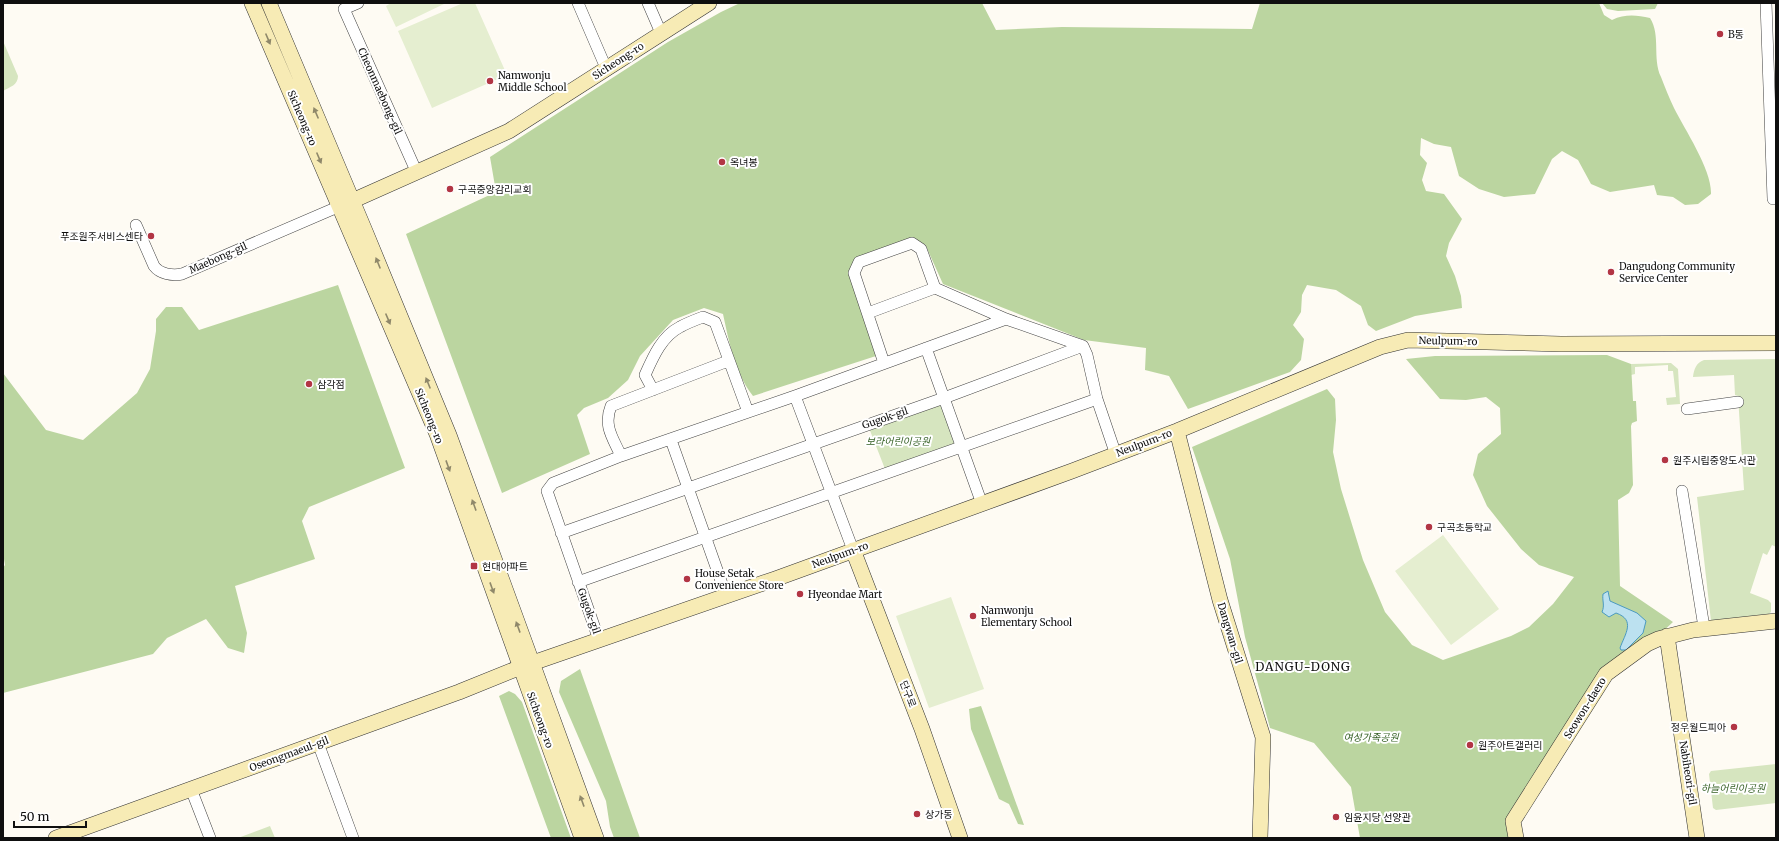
<svg xmlns="http://www.w3.org/2000/svg" width="1779" height="841" viewBox="0 0 1779 841" font-family="Merriweather,'Noto Sans KR',serif">
<style>
.green{fill:#d6e5bf}
.forest{fill:#bbd5a0}
.pitch{fill:#e5eed0}
.water{fill:#bce1f0;stroke:#4b9ac0}
.lines{fill:none;stroke-linecap:round;stroke-linejoin:round}
.street-casing{stroke:#424242;stroke-width:12}
.secondary-casing{stroke:#313131;stroke-width:16}
.street{stroke:#fff;stroke-width:11}
.secondary{stroke:#f7ebb5;stroke-width:15}
.oneway{fill:#8f886a}
.poi-dot{fill:#b23544;stroke:#fff;stroke-width:1.5}
.labels{text-anchor:middle;dominant-baseline:central;stroke-width:4;stroke-linejoin:round;paint-order:stroke}
.poi-label{font-size:10px;fill:#0f0f0f;stroke:#fff;text-anchor:start}
.street-label{font-size:10px;fill:#0f0f0f;stroke:#fff}
.park-label{font-size:10px;font-style:italic;fill:#366126;stroke:#fff}
.quarter-label{font-size:12px;letter-spacing:1px;fill:#0f0f0f;stroke:#fff}
</style>
<rect width="100%" height="100%" fill="#fefbf3"/>
<path class="green" d="M 3,41 L 18,76 C 18,85 10,87 3,91 Z
M 1776,359 L 1776,547 L 1772,545 L 1767,555 L 1763,553 L 1750,593 L 1768,600 L 1771,603 L 1771,612 L 1769,614 L 1711,621 L 1697,497 L 1744,490 L 1738,396 L 1735,395 L 1734,375 L 1693,377 C 1694,369 1696,363 1704,360 Z
M 1671,363 L 1678,369 L 1680,404 L 1667,405 L 1666,398 L 1676,397 L 1673,371 L 1668,371 L 1668,365 L 1635,367 L 1635,374 L 1631,375 L 1631,364 Z
M 939,405 L 942,406 L 955,444 L 885,469 L 869,428 Z
M 1776,764 L 1776,803 L 1716,810 L 1713,808 L 1709,774 L 1711,771 Z
M 270,826 L 275,838 L 238,838 Z"/>
<path class="forest" d="M 740,3 L 982,3 L 996,30 L 1062,27 L 1252,29 L 1260,3 L 1599,3 L 1604,15 L 1612,20 C 1625,14 1636,15 1650,18 C 1661,35 1652,58 1661,77 C 1665,87 1669,98 1674,108 C 1685,130 1712,170 1711,194 L 1698,204 L 1685,205 L 1673,197 L 1657,195 L 1654,185 L 1610,192 L 1591,184 L 1578,160 L 1562,151 L 1552,159 L 1535,194 L 1504,197 L 1479,189 L 1459,176 L 1451,147 L 1434,144 L 1421,138 L 1420,155 L 1427,163 L 1422,180 L 1426,191 L 1444,194 L 1462,219 L 1449,243 L 1446,256 L 1455,276 L 1461,296 L 1462,308 L 1415,316 L 1376,331 L 1368,325 L 1361,306 L 1336,290 L 1307,285 L 1302,295 L 1301,312 L 1293,325 L 1304,339 L 1301,360 L 1290,372 L 1188,409 L 1169,376 L 1145,370 L 1146,348 L 1084,340 L 943,284 L 925,244 L 889,248 L 860,258 L 851,276 L 879,355 L 753,396 C 735,373 729,342 723,314 L 704,308 L 673,320 L 640,356 L 628,380 L 608,398 L 584,408 L 577,415 L 590,454 L 502,493 L 406,234 L 496,192 L 490,157 L 668,42 L 721,12 Z
M 1602,3 L 1658,3 L 1655,9 L 1618,11 L 1607,9 Z
M 338,285 L 405,468 L 309,507 L 302,521 L 315,559 L 235,586 L 247,633 L 244,653 L 228,648 L 206,619 L 167,638 L 153,654 L 3,693 L 3,568 L 5,565 L 3,553 L 3,373 L 46,430 L 83,440 L 137,393 L 150,369 L 156,331 L 156,319 L 166,307 L 182,307 L 199,330 Z
M 1607,355 L 1631,364 L 1633,401 L 1636,401 L 1637,421 L 1632,423 L 1631,426 L 1633,485 L 1629,493 L 1618,500 L 1620,586 L 1673,622 L 1659,635 L 1604,672 L 1509,838 L 1360,838 L 1351,787 L 1314,743 L 1270,728 L 1245,637 L 1230,559 L 1192,447 L 1327,389 L 1335,399 L 1336,420 L 1333,452 L 1341,489 L 1363,560 L 1385,612 L 1412,645 L 1443,660 L 1511,636 L 1529,627 L 1553,604 L 1574,577 L 1539,565 L 1521,549 L 1487,506 L 1473,475 L 1478,454 L 1501,434 L 1500,408 L 1486,397 L 1466,400 L 1440,399 L 1406,359 L 1435,356 Z
M 580,669 L 636,827 L 640,838 L 614,838 L 610,827 L 606,801 L 559,692 L 561,681 Z
M 509,691 L 515,694 L 522,702 L 571,838 L 551,838 L 499,696 Z
M 981,706 L 1024,825 L 1018,824 L 1009,804 L 999,799 L 971,729 L 969,709 Z"/>
<path class="pitch" d="M 391,3 L 443,3 L 444,4 L 396,27 L 386,6 Z
M 463,3 L 475,3 L 507,75 L 432,108 L 398,31 Z
M 1443,535 L 1499,609 L 1451,645 L 1395,571 Z
M 951,597 L 984,689 L 929,708 L 896,616 Z"/>
<path class="water" d="M 1608,591 L 1610,601 L 1637,613 L 1646,621 L 1643,633 L 1626,650 L 1621,650 L 1620,648 C 1625,634 1636,620 1616,613 L 1609,617 L 1602,612 C 1605,605 1602,601 1603,594 Z"/>
<g class="lines">
<g class="street-casing">
<path id="street" d="M 358,3 L 344,9 L 417,173
M 578,3 L 606,68
M 648,3 L 661,33
M 1766,3 L 1773,199 L 1776,199
M 136,225 L 154,266 C 160,274 172,276 182,274 L 340,206
M 868,313 L 935,288 L 1006,319 L 1083,346 L 1087,355 L 1097,399 L 1116,455
M 926,348 L 982,504
M 884,363 L 854,273 L 859,262 L 912,243 L 921,249 L 935,288
M 653,390 L 645,375 C 653,357 662,336 680,327 C 687,323 695,320 703,317 L 715,322 L 748,412
M 795,396 L 853,550
M 1687,409 L 1738,402
M 671,440 L 726,595
M 621,456 C 613,438 603,426 611,406 L 728,361
M 1682,491 L 1703,621
M 561,533 L 944,398 L 1083,346
M 578,582 L 1097,399
M 599,640 L 547,491 L 553,483 L 621,456 L 795,396 L 1006,319
M 318,743 L 353,838
M 191,789 L 210,838"/>
</g>
<g class="secondary-casing">
<path id="secondary" d="M 252,3 L 437,434 L 582,838
M 269,3 L 365,231 L 449,435 L 596,838
M 343,205 L 509,131 L 709,3
M 1177,431 L 1220,600 L 1263,737 L 1260,838
M 853,550 L 922,729 L 960,838
M 1667,636 L 1697,838
M 56,838 L 459,692 L 521,667 L 775,579 L 1072,471 L 1177,431 L 1380,347 L 1408,340 L 1561,344 L 1776,343
M 1516,838 L 1513,821 L 1606,674 L 1647,644 L 1658,639 L 1693,630 L 1776,621"/>
</g>
<use href="#street" class="street"/>
<use href="#secondary" class="secondary"/>
</g>
<defs><path id="oneway-solid" d="M-6-.8H1V-3.2L6.5 0L1 3.2V.8H-6Z"/></defs>
<g class="oneway">
<use href="#oneway-solid" transform="translate(268 39) rotate(67)"/>
<use href="#oneway-solid" transform="translate(316 113) rotate(-113)"/>
<use href="#oneway-solid" transform="translate(319 158) rotate(67)"/>
<use href="#oneway-solid" transform="translate(378 263) rotate(-112)"/>
<use href="#oneway-solid" transform="translate(388 319) rotate(67)"/>
<use href="#oneway-solid" transform="translate(428 383) rotate(-112)"/>
<use href="#oneway-solid" transform="translate(448 466) rotate(70)"/>
<use href="#oneway-solid" transform="translate(474 505) rotate(-110)"/>
<use href="#oneway-solid" transform="translate(492 588) rotate(70)"/>
<use href="#oneway-solid" transform="translate(518 627) rotate(-110)"/>
<use href="#oneway-solid" transform="translate(582 801) rotate(-110)"/>
</g>
<g class="poi-dot">
<circle cx="1720" cy="34" r="4"/>
<circle cx="490" cy="81" r="4"/>
<circle cx="722" cy="162" r="4"/>
<circle cx="450" cy="189" r="4"/>
<circle cx="151" cy="236" r="4"/>
<circle cx="1611" cy="272" r="4"/>
<circle cx="309" cy="384" r="4"/>
<circle cx="1665" cy="460" r="4"/>
<circle cx="1429" cy="527" r="4"/>
<rect x="470" y="562" width="8" height="8" rx="2"/>
<circle cx="687" cy="579" r="4"/>
<circle cx="800" cy="594" r="4"/>
<circle cx="973" cy="616" r="4"/>
<circle cx="1734" cy="727" r="4"/>
<circle cx="1470" cy="745" r="4"/>
<circle cx="917" cy="814" r="4"/>
<circle cx="1336" cy="817" r="4"/>
</g>
<g class="labels">
<g class="poi-label">
<text x="1728" y="34">B동</text>
<text x="498" y="75">Namwonju<tspan x="498" dy="12">Middle School</tspan></text>
<text x="730" y="162">옥녀봉</text>
<text x="458" y="189">구곡중앙감리교회</text>
<text x="143" y="236" text-anchor="end">푸조원주서비스센타</text>
<text x="1619" y="266">Dangudong Community<tspan x="1619" dy="12">Service Center</tspan></text>
<text x="317" y="384">삼각점</text>
<text x="1673" y="460">원주시립중앙도서관</text>
<text x="1437" y="527">구곡초등학교</text>
<text x="482" y="566">현대아파트</text>
<text x="695" y="573">House Setak<tspan x="695" dy="12">Convenience Store</tspan></text>
<text x="808" y="594">Hyeondae Mart</text>
<text x="981" y="610">Namwonju<tspan x="981" dy="12">Elementary School</tspan></text>
<text x="1726" y="727" text-anchor="end">정우월드피아</text>
<text x="1478" y="745">원주아트갤러리</text>
<text x="925" y="814">상가동</text>
<text x="1344" y="817">임윤지당 선양관</text>
</g>
<g class="street-label">
<text transform="translate(618 61) rotate(-33)">Sicheong-ro</text>
<text transform="translate(380 91) rotate(66)">Cheonmaebong-gil</text>
<text transform="translate(302 118) rotate(67)">Sicheong-ro</text>
<text transform="translate(218 258) rotate(-24)">Maebong-gil</text>
<text transform="translate(1448 341) rotate(1)">Neulpum-ro</text>
<text transform="translate(429 416) rotate(68)">Sicheong-ro</text>
<text transform="translate(885 418) rotate(-19)">Gugok-gil</text>
<text transform="translate(1144 443) rotate(-21)">Neulpum-ro</text>
<text transform="translate(840 555) rotate(-20)">Neulpum-ro</text>
<text transform="translate(589 611) rotate(70)">Gugok-gil</text>
<text transform="translate(1230 633) rotate(73)">Dangwan-gil</text>
<text transform="translate(908 694) rotate(69)">단구로</text>
<text transform="translate(1585 708) rotate(-58)">Seowon-daero</text>
<text transform="translate(540 720) rotate(70)">Sicheong-ro</text>
<text transform="translate(289 754) rotate(-20)">Oseongmaeul-gil</text>
<text transform="translate(1688 773) rotate(81)">Nabiheori-gil</text>
</g>
<g class="park-label">
<text x="898" y="441">보라어린이공원</text>
<text x="1371" y="737">여성가족공원</text>
<text x="1733" y="788">하늘어린이공원</text>
</g>
<g class="quarter-label">
<text x="1303" y="666">DANGU-DONG</text>
</g>
</g>
<rect width="1779" height="841" fill="none" stroke="#0f0f0f" stroke-width="8"/>
<path d="M14 821v6h72v-6" fill="none" stroke="#0f0f0f" stroke-width="2"/>
<text x="20" y="821" font-size="12" fill="#0f0f0f" stroke="#ffffff" stroke-width="3" paint-order="stroke">50 m</text>
</svg>
